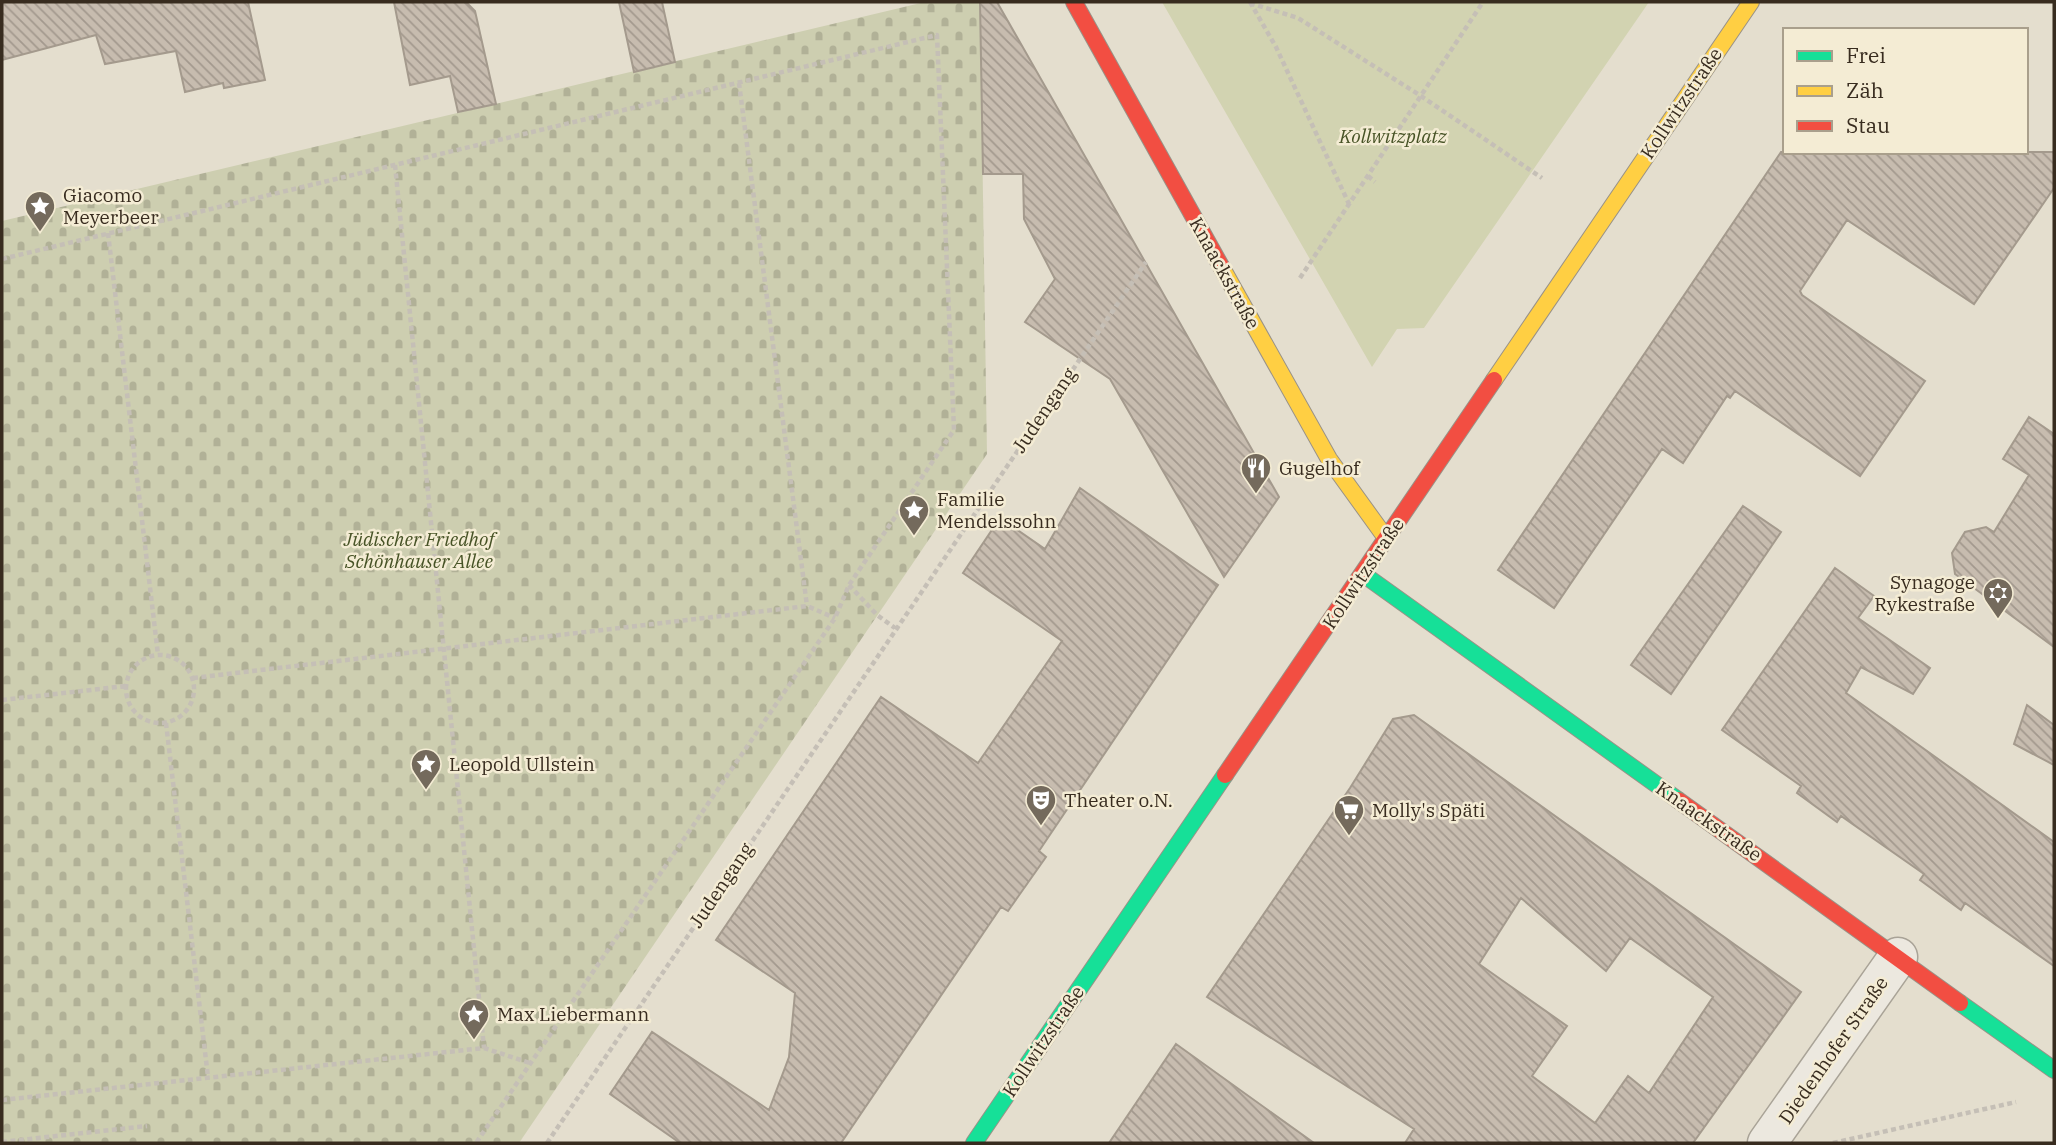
<svg xmlns="http://www.w3.org/2000/svg" width="2056" height="1145" viewBox="0 0 2056 1145" font-family="'IBM Plex Serif',serif">
<style>
.green{fill:#d2d3b1}
.cemetery{fill:url(#cemetery-stones)}
.building{fill:url(#building-back-hatch);stroke:#a49a8d;stroke-width:2;fill-rule:evenodd}
.lines{fill:none;stroke-linecap:round;stroke-linejoin:round}
.street-casing{stroke:#a9a397;stroke-width:41}
.fast-casing{stroke:#999287;stroke-width:18}
.slow-casing{stroke:#999287;stroke-width:18}
.jam-casing{stroke:#999287;stroke-width:18}
.path{stroke:#c5bfb6;stroke-width:4.5;stroke-dasharray:5 3.5;stroke-linecap:butt}
.street{stroke:#ece8df;stroke-width:38}
.fast{stroke:#16e098;stroke-width:16}
.slow{stroke:#ffcf43;stroke-width:16}
.jam{stroke:#f24e42;stroke-width:16}
.labels{text-anchor:middle;dominant-baseline:central;stroke-width:5;stroke-linejoin:round;paint-order:stroke}
.street-label{font-size:19px;fill:#382c1f;stroke:#f4ecd4}
.park-label{font-size:19px;font-style:italic;fill:#475326;stroke:#f4ecd4}
.poi-label{font-size:19px;fill:#382c1f;stroke:#f4ecd4;text-anchor:start}
</style>
<defs>
<pattern id="cemetery-stones" width="16" height="16" patternUnits="userSpaceOnUse" patternTransform="scale(1.75)"><rect width="16" height="16" fill="#cdceb0"/><path d="M2 7V4a2 2 0 0 1 4 0v3zM10 15v-3a2 2 0 0 1 4 0v3z" fill="#b1b197"/></pattern>
<pattern id="building-back-hatch" width="6" height="6" patternUnits="userSpaceOnUse" patternTransform="scale(1.75)"><rect width="6" height="6" fill="#c7bcaf"/><path d="M-1 5l2 2M0 0l6 6M5-1l2 2" fill="none" stroke="#a3998e"/></pattern>
</defs>
<rect width="100%" height="100%" fill="#e4dece"/>
<path class="green" d="M 1162,2 L 1649,2 L 1424,328 L 1397,329 L 1372,367 Z"/>
<path class="cemetery" d="M 925,2 L 980,2 L 987,454 L 519,1143 L 2,1143 L 2,221 Z"/>
<path class="building" d="M 2,2 L 248,2 L 265,80 L 224,88 L 223,83 L 185,92 L 176,51 L 105,64 L 96,35 L 2,60 Z
M 394,2 L 466,2 L 475,11 L 496,104 L 458,112 L 450,76 L 410,85 Z
M 619,2 L 662,2 L 675,62 L 634,72 Z
M 980,2 L 997,2 L 1279,497 L 1224,577 L 1110,379 L 1025,322 L 1055,279 L 1024,219 L 1023,174 L 983,174 Z
M 1781,152 L 2054,152 L 2054,188 L 1974,304 L 1847,220 L 1800,291 L 1802,295 L 1925,381 L 1860,476 L 1735,391 L 1730,398 L 1727,396 L 1683,463 L 1662,449 L 1554,608 L 1498,570 Z
M 2029,417 L 2054,434 L 2054,647 L 1955,574 L 1952,553 L 1965,532 L 1986,527 L 1994,532 L 2029,475 L 2003,459 Z
M 1080,488 L 1218,585 L 1039,851 L 1046,857 L 1008,911 L 1001,907 L 841,1143 L 680,1143 L 610,1094 L 652,1032 L 769,1110 L 789,1057 L 795,993 L 716,940 L 881,697 L 978,763 L 1062,641 L 963,573 L 1000,518 L 1045,549 Z
M 1743,506 L 1781,532 L 1671,694 L 1631,665 Z
M 1835,568 L 1874,596 L 1858,618 L 1930,668 L 1913,694 L 1861,667 L 1846,693 L 2054,842 L 2054,966 L 1965,903 L 1961,910 L 1920,880 L 1924,874 L 1841,816 L 1837,822 L 1797,793 L 1801,786 L 1722,730 Z
M 2027,705 L 2054,725 L 2054,765 L 2014,744 Z
M 1414,715 L 1801,992 L 1693,1143 L 1405,1143 L 1414,1129 L 1207,997 L 1350,788 L 1393,719 ZM 1521,898 L 1606,971 L 1630,938 L 1713,997 L 1649,1093 L 1628,1076 L 1595,1123 L 1532,1076 L 1567,1026 L 1479,964 Z
M 1176,1044 L 1314,1143 L 1109,1143 Z"/>
<g class="lines">
<g class="street-casing">
<path id="street" d="M 1767,1143 L 1898,957"/>
</g>
<g class="fast-casing">
<path id="fast" d="M 1363,574 L 1678,800
M 1960,1003 L 2054,1070
M 974,1143 L 1225,775"/>
</g>
<g class="slow-casing">
<path id="slow" d="M 1222,268 L 1329,459 L 1386,538
M 1494,380 L 1751,2"/>
</g>
<g class="jam-casing">
<path id="jam" d="M 1074,2 L 1222,268
M 1225,775 L 1494,380
M 1678,800 L 1960,1003"/>
</g>
<path class="path" d="M 1250,2 L 1276,47 L 1349,204
M 1250,3 L 1298,18 L 1421,96 L 1542,178
M 739,83 L 807,606
M 395,165 L 484,1048
M 1368,176 L 1375,182
M 108,233 L 158,655
M 2,259 L 937,35 L 954,430 L 849,585 L 835,618 L 476,1143
M 1300,278 L 1483,2
M 849,585 L 877,615 L 895,628
M126 689a34 34 0 1 1 68 0a34 34 0 1 1-68 0Z
M 193,678 L 807,606 L 835,618
M 2,700 L 126,686
M 166,723 L 208,1077
M 2,1100 L 484,1048 L 530,1063
M 2,1142 L 147,1126
M 547,1143 L 1146,262
M 1833,1143 L 2016,1102"/>
<use href="#street" class="street"/>
<use href="#fast" class="fast"/>
<use href="#slow" class="slow"/>
<use href="#jam" class="jam"/>
</g>
<defs>
<g id="sight-pin" transform="scale(1.575)"><path d="M0 17L-7.5 6A9.5 9.5 0 1 1 7.5 6Z" fill="#746a5c" stroke="#f4ecd4"/><path d="M0-6L1.8-2.2L6-1.7L2.9 1.2L3.7 5.4L0 3.3L-3.7 5.4L-2.9 1.2L-6-1.7L-1.8-2.2Z" fill="#fff"/></g>
<g id="restaurant-pin" transform="scale(1.575)"><path d="M0 17L-7.5 6A9.5 9.5 0 1 1 7.5 6Z" fill="#746a5c" stroke="#f4ecd4"/><path d="M-5-6h1v4h1v-4h1v4h1v-4h1v5L-1.5 .5V6h-2V.5L-5-1ZM5-6V6H3V1.5H1.5Q1.5-4 5-6Z" fill="#fff"/></g>
<g id="synagogue-pin" transform="scale(1.575)"><path d="M0 17L-7.5 6A9.5 9.5 0 1 1 7.5 6Z" fill="#746a5c" stroke="#f4ecd4"/><path d="M0-6.5L5.6 3.2H-5.6ZM0 6.5L5.6-3.2H-5.6Z" fill="#fff"/></g>
<g id="theatre-pin" transform="scale(1.575)"><path d="M0 17L-7.5 6A9.5 9.5 0 1 1 7.5 6Z" fill="#746a5c" stroke="#f4ecd4"/><path d="M-5-5.5Q0-4 5-5.5V0Q5 5 0 6Q-5 5-5 0ZM-3.3-2.5H-1v1.5H-3.3ZM1-2.5H3.3v1.5H1ZM-2.8 1Q0 5.5 2.8 1Z" fill="#fff"/></g>
<g id="supermarket-pin" transform="scale(1.575)"><path d="M0 17L-7.5 6A9.5 9.5 0 1 1 7.5 6Z" fill="#746a5c" stroke="#f4ecd4"/><path d="M-6-5.5h2.5l.6 2H6L4.5 2H-2.5L-4.4-4H-6ZM-1.5 3.2a1.3 1.3 0 1 0 .1 0ZM3 3.2a1.3 1.3 0 1 0 .1 0Z" fill="#fff"/></g>
</defs>
<g fill-rule="evenodd">
<use href="#sight-pin" x="40" y="206"/>
<use href="#restaurant-pin" x="1256" y="468"/>
<use href="#sight-pin" x="914" y="510"/>
<use href="#synagogue-pin" x="1998" y="593"/>
<use href="#sight-pin" x="426" y="764"/>
<use href="#theatre-pin" x="1041" y="800"/>
<use href="#supermarket-pin" x="1349" y="810"/>
<use href="#sight-pin" x="474" y="1014"/>
</g>
<g class="labels">
<g class="street-label">
<text transform="translate(1681 103) rotate(-56)">Kollwitzstraße</text>
<text transform="translate(1225 273) rotate(61)">Knaackstraße</text>
<text transform="translate(1044 410) rotate(-56)">Judengang</text>
<text transform="translate(1363 573) rotate(-56)">Kollwitzstraße</text>
<text transform="translate(1709 821) rotate(35)">Knaackstraße</text>
<text transform="translate(721 885) rotate(-56)">Judengang</text>
<text transform="translate(1043 1041) rotate(-56)">Kollwitzstraße</text>
<text transform="translate(1833 1050) rotate(-55)">Diedenhofer Straße</text>
</g>
<g class="park-label">
<text x="1393" y="136">Kollwitzplatz</text>
<text x="419" y="539">Jüdischer Friedhof<tspan x="419" dy="22">Schönhauser Allee</tspan></text>
</g>
<g class="poi-label">
<text x="63" y="195">Giacomo<tspan x="63" dy="22">Meyerbeer</tspan></text>
<text x="1279" y="468">Gugelhof</text>
<text x="937" y="499">Familie<tspan x="937" dy="22">Mendelssohn</tspan></text>
<text x="1975" y="582" text-anchor="end">Synagoge<tspan x="1975" dy="22">Rykestraße</tspan></text>
<text x="449" y="764">Leopold Ullstein</text>
<text x="1064" y="800">Theater o.N.</text>
<text x="1372" y="810">Molly's Späti</text>
<text x="497" y="1014">Max Liebermann</text>
</g>
</g>
<rect width="2056" height="1145" fill="none" stroke="#382c1f" stroke-width="7"/>
<rect x="1783" y="28" width="245" height="126" fill="#f4ecd4" stroke="#a99f8c" stroke-width="2"/>
<rect x="1797" y="51" width="35" height="10" fill="#16e098" stroke="#a99f8c" stroke-width="2"/>
<text x="1846" y="63" font-size="21" fill="#382c1f">Frei</text>
<rect x="1797" y="86" width="35" height="10" fill="#ffcf43" stroke="#a99f8c" stroke-width="2"/>
<text x="1846" y="98" font-size="21" fill="#382c1f">Zäh</text>
<rect x="1797" y="121" width="35" height="10" fill="#f24e42" stroke="#a99f8c" stroke-width="2"/>
<text x="1846" y="133" font-size="21" fill="#382c1f">Stau</text>
</svg>
